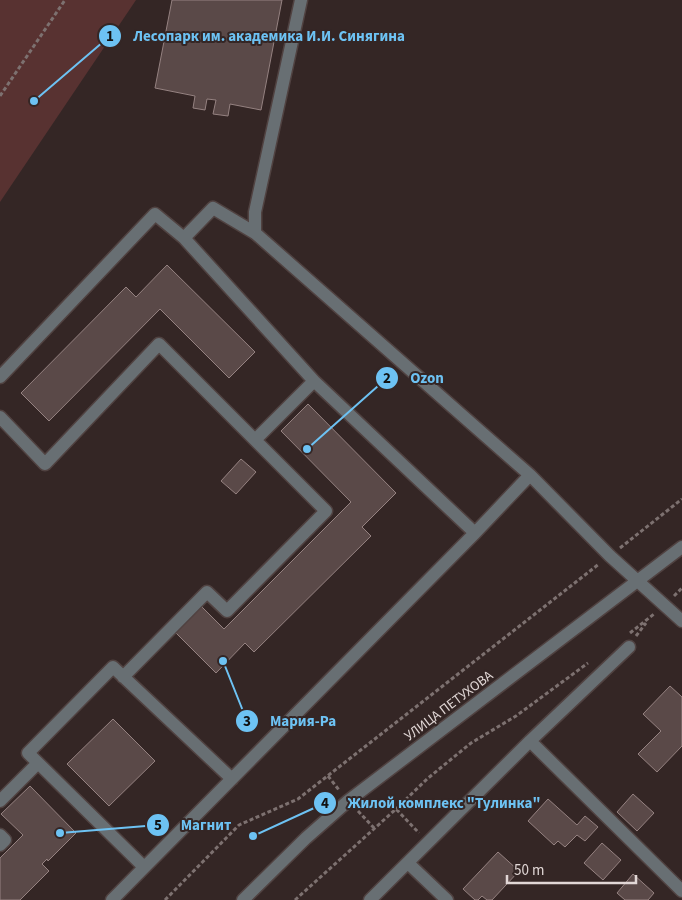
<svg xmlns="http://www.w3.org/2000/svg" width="682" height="900" viewBox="0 0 682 900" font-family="'Source Sans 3',sans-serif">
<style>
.green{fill:#583231}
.building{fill:#5a4948;stroke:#958281}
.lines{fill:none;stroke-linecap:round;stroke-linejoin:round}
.minor-casing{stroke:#504241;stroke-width:15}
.path{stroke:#7d7170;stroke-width:3;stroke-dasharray:4 2.5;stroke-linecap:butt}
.minor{stroke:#686f73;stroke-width:12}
.labels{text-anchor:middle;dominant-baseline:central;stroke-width:4;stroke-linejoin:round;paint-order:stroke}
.street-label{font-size:14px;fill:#e1d7d6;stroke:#342625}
.leader{fill:none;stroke:#6dc2f3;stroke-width:2}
.callout-dot{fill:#6dc2f3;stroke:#342625;stroke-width:2}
.mark-label{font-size:15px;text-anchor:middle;font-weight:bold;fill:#111}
.callout-label{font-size:15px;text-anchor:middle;font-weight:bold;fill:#6dc2f3;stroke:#342625;stroke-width:4;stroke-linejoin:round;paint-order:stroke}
</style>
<rect width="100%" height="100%" fill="#342625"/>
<path class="green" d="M 0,0 L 136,0 L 0,202 Z"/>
<path class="building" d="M 172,0 L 282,0 L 261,110 L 230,104 L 228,116 L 213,114 L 216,100 L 207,99 L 205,110 L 193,108 L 195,96 L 155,88 Z
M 167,265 L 255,352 L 229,378 L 160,309 L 49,421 L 21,393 L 126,287 L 136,297 Z
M 308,404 L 396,493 L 362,527 L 371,536 L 254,652 L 245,643 L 216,673 L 176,633 L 202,607 L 224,629 L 351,502 L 281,431 Z
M 241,459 L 256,472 L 236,494 L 221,481 Z
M 670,686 L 682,697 L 682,746 L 657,772 L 638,754 L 661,731 L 643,714 Z
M 113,719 L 155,761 L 109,806 L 67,764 Z
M 30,786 L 76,833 L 48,861 L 47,859 L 42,864 L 49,871 L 20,900 L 0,900 L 0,858 L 23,835 L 1,814 Z
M 633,794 L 654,813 L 637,831 L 617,812 Z
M 548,799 L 577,825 L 585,816 L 598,827 L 585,841 L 577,835 L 565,847 L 558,841 L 554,845 L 528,821 Z
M 602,843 L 621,860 L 603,880 L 584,863 Z
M 498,852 L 519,871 L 492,900 L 487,900 L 482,896 L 478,900 L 475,900 L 463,889 Z
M 633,874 L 654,893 L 648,900 L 625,900 L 617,893 Z"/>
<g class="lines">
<g class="minor-casing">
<path id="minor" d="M 301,0 L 255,212 L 255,233 L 530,475 L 610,556 L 682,621
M 184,238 L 213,208 L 255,233
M 0,377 L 155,214 L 184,238 L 314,381
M 0,417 L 45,464 L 159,344 L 255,440
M 123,677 L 207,592 L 227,611 L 326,511 L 255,440 L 314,381 L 475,533
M 530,741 L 682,891
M 0,801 L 38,763
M 0,835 L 5,840 L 0,845
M 408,863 L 447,900
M 144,867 L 28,753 L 113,667 L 232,779
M 112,900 L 475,533 L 530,475
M 243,900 L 306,838 L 348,801 L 682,547
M 370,900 L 530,741 L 629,647"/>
</g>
<path class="path" d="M 0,96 L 65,0
M 620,548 L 682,499
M 674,596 L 682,588
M 630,633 L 654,614
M 636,636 L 646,623
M 328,776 L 339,790
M 396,809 L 427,779 L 471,743 L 516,716 L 588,663
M 358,811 L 375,829
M 165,900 L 239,825 L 298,799 L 599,564
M 295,900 L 396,809 L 419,833"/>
<use href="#minor" class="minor"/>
</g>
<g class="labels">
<g class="street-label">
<text transform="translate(449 706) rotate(-37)">УЛИЦА ПЕТУХОВА</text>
</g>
</g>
<path class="leader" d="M34 101L110 36M307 449L387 378M223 661L247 721M253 836L325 803M60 833L158 825"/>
<g class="callout-dot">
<circle cx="34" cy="101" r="5"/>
<circle cx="307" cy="449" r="5"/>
<circle cx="223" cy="661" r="5"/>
<circle cx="253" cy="836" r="5"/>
<circle cx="60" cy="833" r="5"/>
<circle cx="110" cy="36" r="12"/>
<circle cx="387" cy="378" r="12"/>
<circle cx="247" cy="721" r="12"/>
<circle cx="325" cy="803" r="12"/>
<circle cx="158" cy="825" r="12"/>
</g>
<g class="mark-label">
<text x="110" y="41">1</text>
<text x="387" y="383">2</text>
<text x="247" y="726">3</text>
<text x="325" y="808">4</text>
<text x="158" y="830">5</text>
</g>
<g class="callout-label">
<text x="269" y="41">Лесопарк им. академика И.И. Синягина</text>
<text x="427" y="383">Ozon</text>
<text x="303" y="726">Мария-Ра</text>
<text x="444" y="808">Жилой комплекс "Тулинка"</text>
<text x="206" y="830">Магнит</text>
</g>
<path d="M507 875v8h129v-8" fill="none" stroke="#e1d7d6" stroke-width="2.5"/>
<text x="514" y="875" font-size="15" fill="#e1d7d6" stroke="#342625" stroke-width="4" paint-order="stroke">50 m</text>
</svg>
